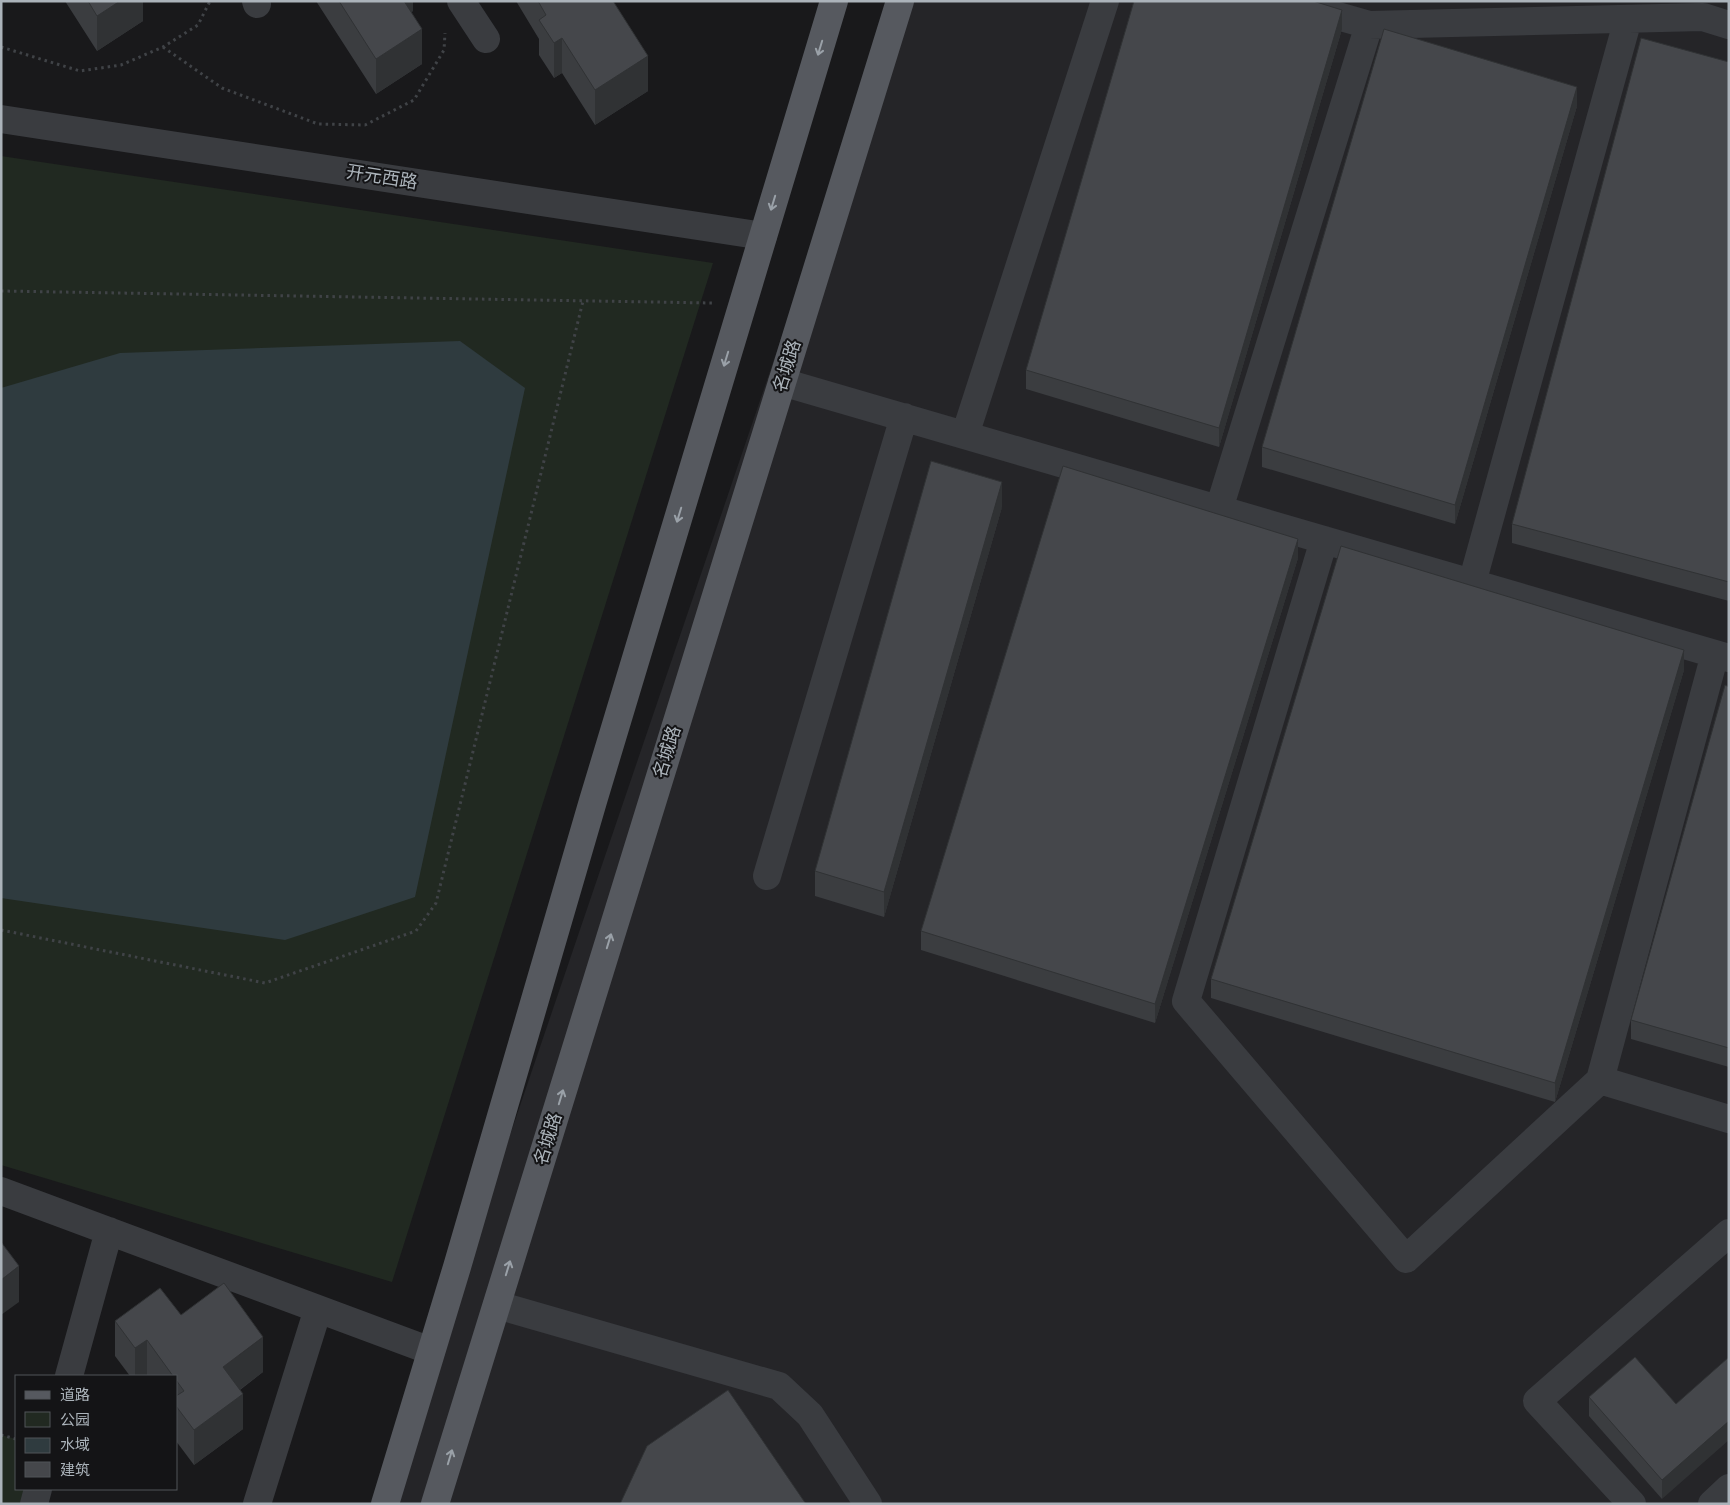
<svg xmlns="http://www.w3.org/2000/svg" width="1730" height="1505" viewBox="0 0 1730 1505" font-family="'Nunito Sans','Noto Sans SC',sans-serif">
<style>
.built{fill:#252528}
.green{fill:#212921}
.water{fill:#2f3b3f}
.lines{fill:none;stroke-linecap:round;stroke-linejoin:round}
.path{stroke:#404347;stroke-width:3;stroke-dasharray:2.5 4;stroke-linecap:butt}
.minor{stroke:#3a3c40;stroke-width:28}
.major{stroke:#56595f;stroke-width:28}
.wall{fill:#3b3d40}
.shaded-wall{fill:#303234}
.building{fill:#45474b;stroke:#303234}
.oneway{stroke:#9aa1a8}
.labels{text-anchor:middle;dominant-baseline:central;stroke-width:4;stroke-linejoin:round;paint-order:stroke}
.street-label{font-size:18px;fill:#abb3ba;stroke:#141416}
</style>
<rect width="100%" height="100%" fill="#19191b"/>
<path class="built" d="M 896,1 L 1729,1 L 1729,1504 L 378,1504 L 409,1432 Z"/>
<path class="green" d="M 1,156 L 713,263 L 392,1282 L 1,1165 Z
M 1,1435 L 16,1439 L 16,1489 L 38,1489 L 34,1504 L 1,1504 Z"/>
<path class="water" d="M 460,341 L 525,388 L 415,897 L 285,940 L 1,898 L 1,388 L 120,353 Z"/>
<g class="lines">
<path class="path" d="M 1,47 L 80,71 L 121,65 L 163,47 L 198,25 L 210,1
M 163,47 L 222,88 L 318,124 L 365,125 L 414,100 L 444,50 L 445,33
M 1,291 L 712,303
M 1,930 L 265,983 L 416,931 L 436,903 L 583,301
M 1,1435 L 16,1439"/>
<path class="minor" d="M 256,1 L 257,4
M 461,1 L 486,39
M 1286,1 L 1369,25 L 1703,17 L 1729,25
M 1,119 L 763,236
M 782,382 L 1729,658
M 965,435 L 1105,1
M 1219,509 L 1369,25
M 1324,540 L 1186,1001 L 1406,1259 L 1600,1080 L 1729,1119
M 1472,583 L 1628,19
M 767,876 L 904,417
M 1600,1080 L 1715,654
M 1,1191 L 431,1351
M 497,1305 L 779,1386 L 810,1415 L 868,1504
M 69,1376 L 109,1231
M 34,1504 L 38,1489
M 257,1504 L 318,1309
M 1632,1504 L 1537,1401 L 1729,1233
M 1712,1504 L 1729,1488"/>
<path class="major" d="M 385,1504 L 457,1267 L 593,801 L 834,1
M 435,1504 L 900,1"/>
</g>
<path class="wall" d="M 65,1 L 143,1 L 143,21 L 97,51 Z
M 316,1 L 413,1 L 413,11 L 411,12 L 422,64 L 376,94 Z
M 516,1 L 613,1 L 648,91 L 595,125 L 562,73 L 554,78 L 539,55 L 539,39 Z
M 1342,29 L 1219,447 L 1026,389 L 1026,370 Z
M 1729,62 L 1729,601 L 1512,543 L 1512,524 Z
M 1577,106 L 1455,524 L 1262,467 L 1262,447 Z
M 1002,507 L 884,917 L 815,896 L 815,871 Z
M 1298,558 L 1155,1023 L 921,950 L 921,931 Z
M 1684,670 L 1555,1102 L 1211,998 L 1211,979 Z
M 1729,687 L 1729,1067 L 1631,1039 L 1631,1020 Z
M 181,1315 L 263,1372 L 240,1390 L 243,1429 L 194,1465 L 176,1441 L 176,1376 L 147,1376 L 147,1375 L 145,1376 L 130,1376 L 115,1356 L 115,1321 Z
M 1589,1397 L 1676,1404 L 1662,1499 L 1589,1416 Z"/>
<path class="shaded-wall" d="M 120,1 L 143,1 L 143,21 L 97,51 L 97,16 Z
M 395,1 L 413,1 L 413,11 L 395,23 Z
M 1342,10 L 1342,29 L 1219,447 L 1219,428 Z
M 422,29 L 422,64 L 376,94 L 376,59 Z
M 562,38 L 562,73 L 554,78 L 554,43 Z
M 648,56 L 648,91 L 595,125 L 595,90 Z
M 1577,87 L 1577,106 L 1455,524 L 1455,505 Z
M 1002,482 L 1002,507 L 884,917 L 884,892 Z
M 1298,539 L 1298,558 L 1155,1023 L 1155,1004 Z
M 1684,650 L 1684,670 L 1555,1102 L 1555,1083 Z
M 19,1266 L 19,1302 L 1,1315 L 1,1280 Z
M 263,1337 L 263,1372 L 223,1402 L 223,1367 Z
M 147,1340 L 147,1375 L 145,1376 L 135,1376 L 135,1348 Z
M 243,1394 L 243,1429 L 194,1465 L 194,1430 Z
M 1729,1421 L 1729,1440 L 1662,1499 L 1662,1480 Z"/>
<path class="building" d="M 88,1 L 120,1 L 97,16 Z
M 339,1 L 404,1 L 422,29 L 376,59 Z
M 538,1 L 613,1 L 648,56 L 595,90 L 562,38 L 554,43 L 539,20 L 546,15 Z
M 1134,1 L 1313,1 L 1342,10 L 1219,428 L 1026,370 Z
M 1384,29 L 1577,87 L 1455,505 L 1262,447 Z
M 1641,38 L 1729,62 L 1729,582 L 1512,524 Z
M 931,461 L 1002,482 L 884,892 L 815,871 Z
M 1063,466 L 1298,539 L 1155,1004 L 921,931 Z
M 1341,546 L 1684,650 L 1555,1083 L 1211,979 Z
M 1725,685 L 1729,687 L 1729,1048 L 1631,1020 Z
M 1,1242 L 19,1266 L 1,1280 Z
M 224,1283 L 263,1337 L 223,1367 L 243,1394 L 194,1430 L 176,1406 L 176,1396 L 184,1391 L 176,1380 L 176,1376 L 173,1376 L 147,1340 L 135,1348 L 115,1321 L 160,1288 L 181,1315 Z
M 1635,1357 L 1676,1404 L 1729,1357 L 1729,1421 L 1662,1480 L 1589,1397 Z
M 728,1390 L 806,1504 L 620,1504 L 647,1446 Z"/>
<defs><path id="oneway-shaft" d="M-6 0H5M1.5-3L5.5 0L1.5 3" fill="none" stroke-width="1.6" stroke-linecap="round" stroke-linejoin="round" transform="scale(1.25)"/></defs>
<g class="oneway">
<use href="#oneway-shaft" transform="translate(820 48) rotate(107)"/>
<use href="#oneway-shaft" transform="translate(773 203) rotate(107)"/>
<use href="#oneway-shaft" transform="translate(726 359) rotate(107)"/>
<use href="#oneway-shaft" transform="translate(679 515) rotate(107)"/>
<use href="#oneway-shaft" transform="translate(609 941) rotate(-73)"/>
<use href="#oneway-shaft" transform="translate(561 1097) rotate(-73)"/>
<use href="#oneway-shaft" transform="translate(508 1268) rotate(-73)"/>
<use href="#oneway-shaft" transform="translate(450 1457) rotate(-73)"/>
</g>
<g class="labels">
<g class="street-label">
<text transform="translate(382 177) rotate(9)">开元西路</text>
<text transform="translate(787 366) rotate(-73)">名城路</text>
<text transform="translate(667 752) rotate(-73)">名城路</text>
<text transform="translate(548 1139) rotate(-73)">名城路</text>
</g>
</g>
<rect width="1730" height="1505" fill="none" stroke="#abb3ba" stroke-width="5"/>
<rect x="15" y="1375" width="162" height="115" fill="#141416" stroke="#505458"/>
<rect x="25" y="1391" width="25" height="8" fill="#56595f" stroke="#505458"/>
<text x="60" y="1400" font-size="15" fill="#abb3ba">道路</text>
<rect x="25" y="1412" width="25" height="15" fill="#212921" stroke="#505458"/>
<text x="60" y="1425" font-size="15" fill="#abb3ba">公园</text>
<rect x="25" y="1438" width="25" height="15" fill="#2f3b3f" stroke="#505458"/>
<text x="60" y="1450" font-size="15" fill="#abb3ba">水域</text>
<rect x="25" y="1462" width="25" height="15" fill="#45474b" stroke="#505458"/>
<text x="60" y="1475" font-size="15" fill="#abb3ba">建筑</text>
</svg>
